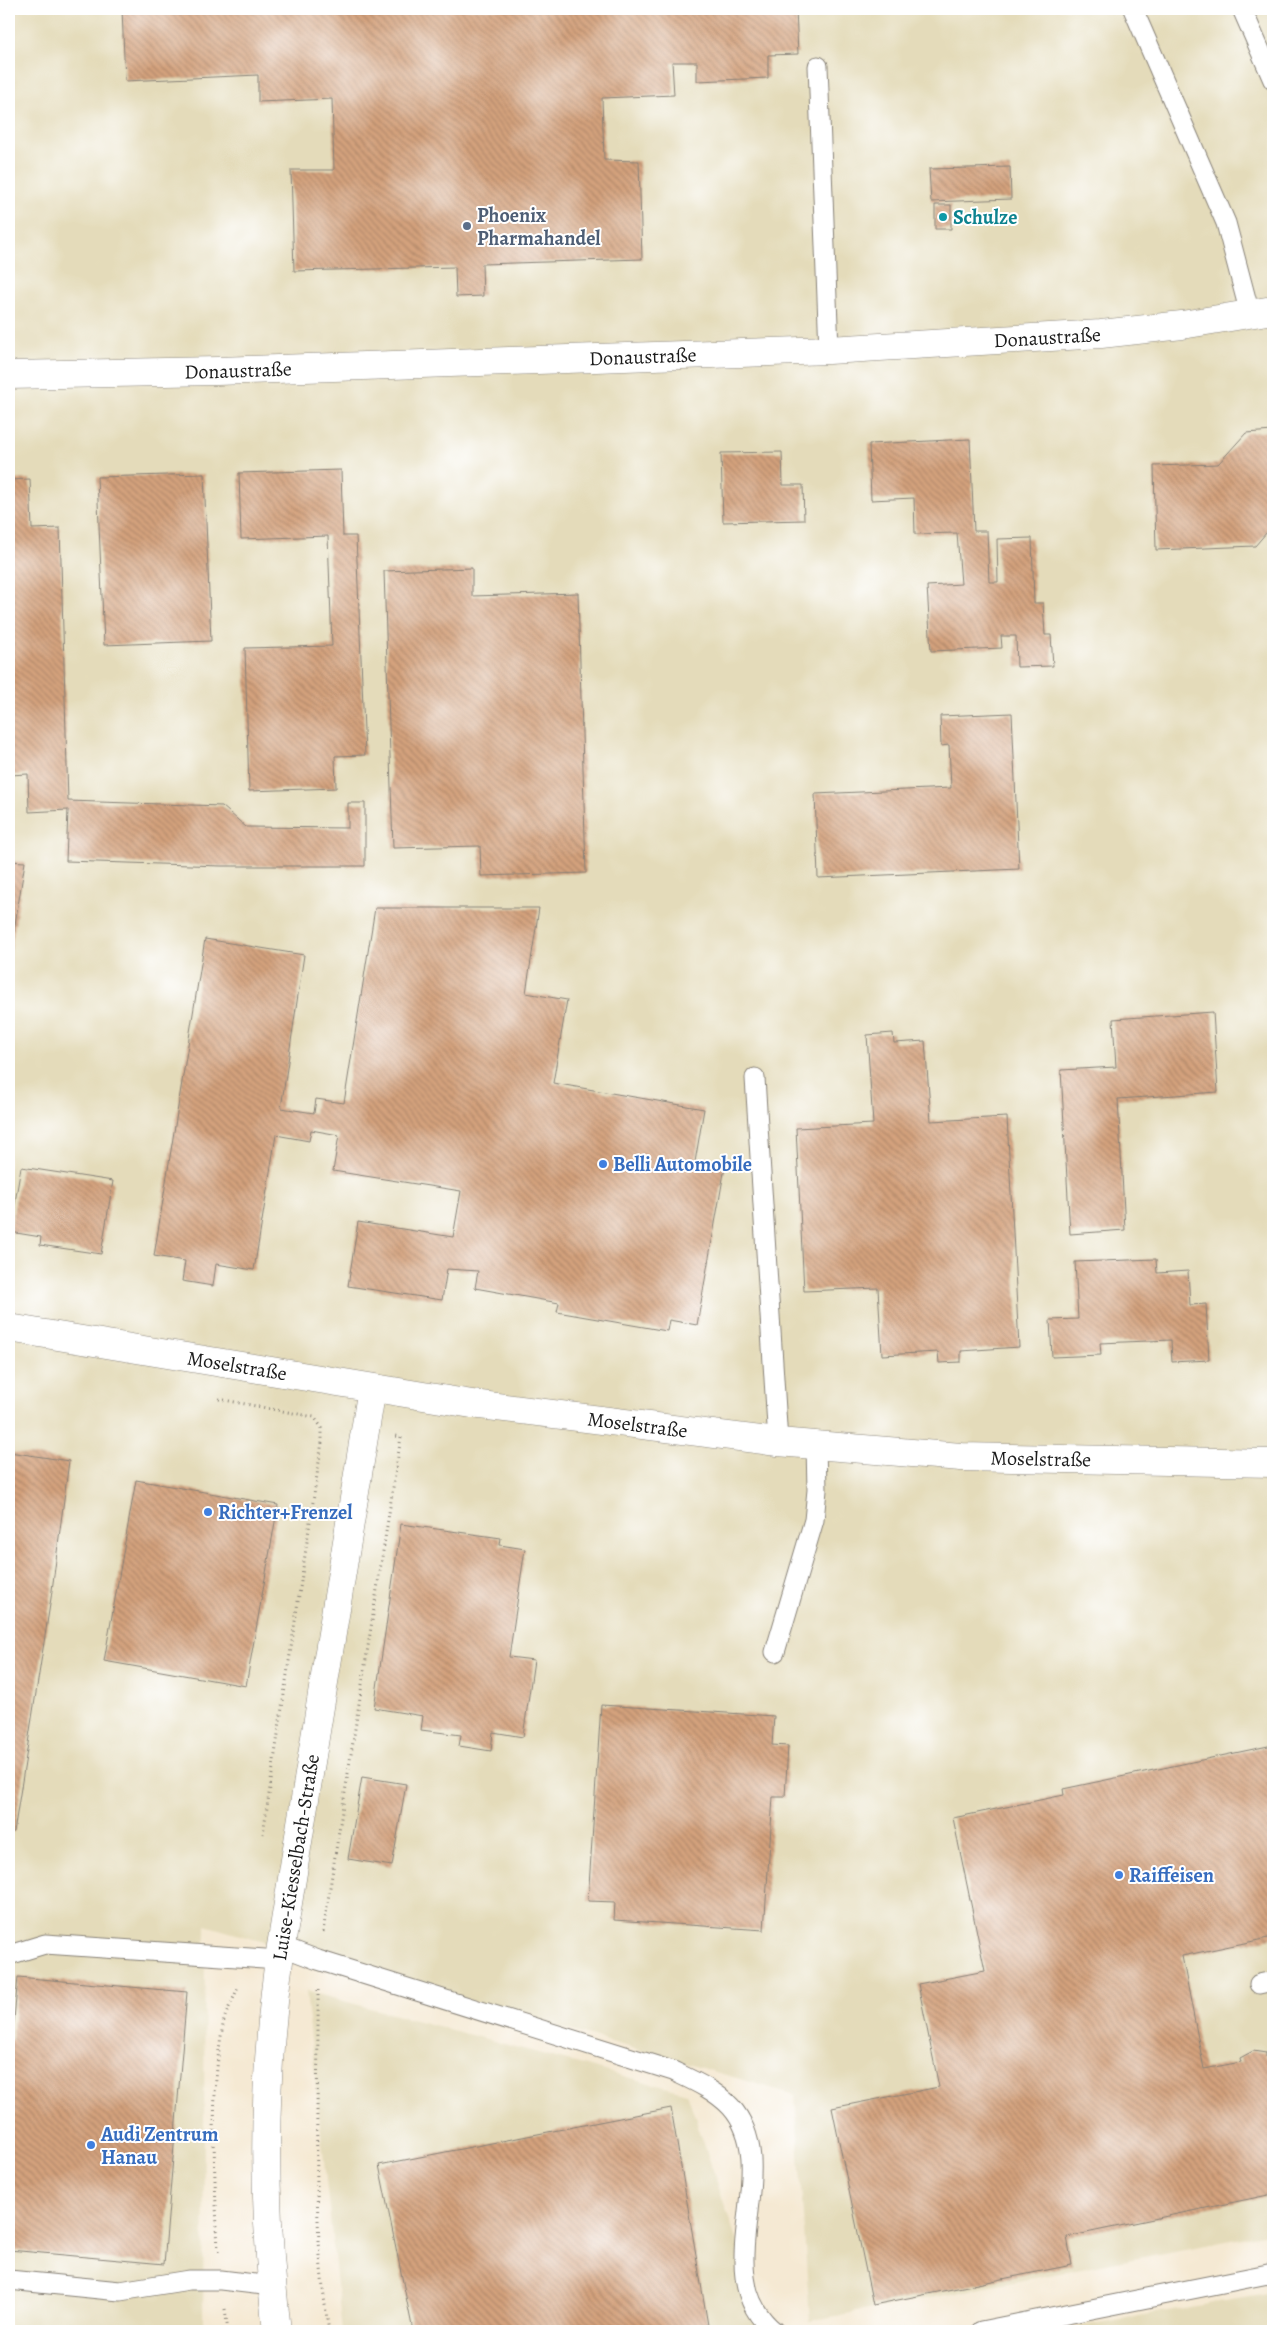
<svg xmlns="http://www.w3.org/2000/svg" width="1282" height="2340" viewBox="0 0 1282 2340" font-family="Alegreya,serif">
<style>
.built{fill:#e4dbba}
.building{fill:url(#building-back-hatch)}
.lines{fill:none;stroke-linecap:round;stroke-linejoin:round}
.service-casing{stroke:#888278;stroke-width:21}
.minor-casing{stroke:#888278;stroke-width:29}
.path{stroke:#888278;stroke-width:3;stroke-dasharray:1 4;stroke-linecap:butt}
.service{stroke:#fff;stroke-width:19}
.minor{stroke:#fff;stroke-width:28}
.culture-dot{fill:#0f9aa8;stroke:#fff;stroke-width:2}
.service-dot{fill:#5c6f8a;stroke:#fff;stroke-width:2}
.shop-dot{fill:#3f7fe0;stroke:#fff;stroke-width:2}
.labels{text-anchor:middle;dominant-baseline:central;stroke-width:4;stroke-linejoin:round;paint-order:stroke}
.service-label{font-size:20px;font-weight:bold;fill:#4e5e75;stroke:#fff;text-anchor:start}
.culture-label{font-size:20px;font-weight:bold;fill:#0d838f;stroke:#fff;text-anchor:start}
.street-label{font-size:20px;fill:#1c1c1c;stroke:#fff}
.shop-label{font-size:20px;font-weight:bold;fill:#366cbe;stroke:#fff;text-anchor:start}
</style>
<defs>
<pattern id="building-back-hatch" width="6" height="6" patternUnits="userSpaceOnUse" patternTransform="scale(1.25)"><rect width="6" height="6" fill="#d4a27d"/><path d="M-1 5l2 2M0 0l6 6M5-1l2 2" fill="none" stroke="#ab8366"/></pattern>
</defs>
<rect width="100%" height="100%" fill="#fff"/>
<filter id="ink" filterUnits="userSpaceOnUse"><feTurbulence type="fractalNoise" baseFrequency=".02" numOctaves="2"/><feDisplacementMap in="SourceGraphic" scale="10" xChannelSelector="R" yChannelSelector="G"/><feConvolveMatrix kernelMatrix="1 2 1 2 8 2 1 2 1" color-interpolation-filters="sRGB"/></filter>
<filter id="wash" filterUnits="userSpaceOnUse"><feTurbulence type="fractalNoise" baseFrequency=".0096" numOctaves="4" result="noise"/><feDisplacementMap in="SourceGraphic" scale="20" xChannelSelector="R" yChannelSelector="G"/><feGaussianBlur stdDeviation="1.12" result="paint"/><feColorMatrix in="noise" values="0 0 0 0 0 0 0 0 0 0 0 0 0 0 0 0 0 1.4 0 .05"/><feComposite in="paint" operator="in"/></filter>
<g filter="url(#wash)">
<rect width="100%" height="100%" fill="#f5e9d3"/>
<path class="built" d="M 9,9 L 1273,9 L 1273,2232 L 810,2321 L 795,2095 L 205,1925 L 203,2331 L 9,2331 Z
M 306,1991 L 687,2093 L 767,2331 L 342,2331 Z
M 1273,2293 L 1273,2331 L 1051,2331 Z"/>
<g id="blocks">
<path class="building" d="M 122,9 L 796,9 L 798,54 L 768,55 L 768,78 L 697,81 L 697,62 L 672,62 L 674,95 L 602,98 L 604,160 L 639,161 L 642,259 L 482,264 L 483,296 L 456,297 L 455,267 L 294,271 L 291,170 L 334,170 L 332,99 L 258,102 L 258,75 L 125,81 Z
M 1010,167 L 1011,199 L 931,202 L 929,169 Z
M 935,205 L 951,205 L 951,229 L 935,229 Z
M 1273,431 L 1273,525 L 1255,546 L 1156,550 L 1154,466 L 1218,464 L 1246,433 Z
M 970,439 L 974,531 L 987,531 L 989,582 L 998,582 L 997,539 L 1032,538 L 1034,603 L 1043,603 L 1045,635 L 1051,635 L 1053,666 L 1017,667 L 1016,636 L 1001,636 L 1002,648 L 931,651 L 927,586 L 961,584 L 957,533 L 915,534 L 914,498 L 871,500 L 869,444 Z
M 782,452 L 783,485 L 803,485 L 804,520 L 723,522 L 721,453 Z
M 341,470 L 343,536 L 356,536 L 365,755 L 335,756 L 336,788 L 249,791 L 245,648 L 332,646 L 328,536 L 241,539 L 239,473 Z
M 204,474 L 211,641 L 104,645 L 97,477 Z
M 30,479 L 32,529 L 60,528 L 68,801 L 222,806 L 246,827 L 348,828 L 348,803 L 365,803 L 365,866 L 221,866 L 66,861 L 68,810 L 29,812 L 28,774 L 9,775 L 9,480 Z
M 472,568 L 472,596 L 578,593 L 586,873 L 481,876 L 480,846 L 393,848 L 384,571 Z
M 1012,713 L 1019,869 L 818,878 L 815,794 L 951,788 L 949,745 L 941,746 L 940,716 Z
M 9,861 L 25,862 L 10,956 L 9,956 Z
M 375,908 L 539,908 L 526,993 L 567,1000 L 553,1083 L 704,1109 L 695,1162 L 725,1167 L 697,1325 L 669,1320 L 667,1331 L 557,1312 L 559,1303 L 475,1288 L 478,1271 L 447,1269 L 442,1300 L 348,1286 L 358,1222 L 453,1237 L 461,1191 L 333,1171 L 339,1135 L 311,1130 L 309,1141 L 276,1135 L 254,1270 L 216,1264 L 213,1286 L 182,1281 L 185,1261 L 154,1256 L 205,939 L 304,955 L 281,1108 L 314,1113 L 316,1099 L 344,1103 Z
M 1213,1012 L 1218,1092 L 1118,1099 L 1125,1230 L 1070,1234 L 1061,1070 L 1116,1067 L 1113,1019 Z
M 893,1033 L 894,1043 L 925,1041 L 931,1121 L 1007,1117 L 1019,1347 L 961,1351 L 961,1362 L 939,1363 L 938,1352 L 882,1355 L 878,1288 L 804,1291 L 796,1128 L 873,1124 L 867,1035 Z
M 21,1167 L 113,1181 L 101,1254 L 40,1245 L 41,1237 L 10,1232 Z
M 1156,1259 L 1157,1273 L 1188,1271 L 1190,1305 L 1206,1304 L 1209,1360 L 1172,1362 L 1171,1340 L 1100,1343 L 1101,1355 L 1052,1357 L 1050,1320 L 1078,1319 L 1075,1262 Z
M 9,1452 L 69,1461 L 51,1598 L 14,1832 L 9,1832 Z
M 136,1480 L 278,1505 L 246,1686 L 104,1661 Z
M 401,1524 L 501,1538 L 500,1545 L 525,1549 L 509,1657 L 534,1660 L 523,1737 L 493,1732 L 491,1751 L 459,1746 L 461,1735 L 421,1730 L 423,1716 L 374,1708 Z
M 601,1705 L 774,1716 L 772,1745 L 788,1746 L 785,1797 L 773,1797 L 764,1930 L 614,1920 L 615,1902 L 588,1901 Z
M 1273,1745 L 1273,1937 L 1182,1956 L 1204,2069 L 1241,2062 L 1240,2058 L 1253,2051 L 1266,2053 L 1266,2057 L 1273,2056 L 1273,2194 L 1067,2237 L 1072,2265 L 873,2305 L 832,2108 L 939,2087 L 918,1984 L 985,1971 L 953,1818 L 1064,1795 L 1063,1789 Z
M 362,1777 L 406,1784 L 392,1866 L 348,1859 Z
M 18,1977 L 187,1992 L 164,2264 L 9,2250 L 9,2040 L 12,2040 Z
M 671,2108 L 709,2331 L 413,2331 L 379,2165 Z"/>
</g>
</g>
<g filter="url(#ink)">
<use href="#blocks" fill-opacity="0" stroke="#888278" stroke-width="1"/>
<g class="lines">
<g class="service-casing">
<path id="service" d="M 1133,9 L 1226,223 L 1250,314
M 1242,9 L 1273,80
M 818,66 L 829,350
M 755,1078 L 778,1442
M 775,1652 L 814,1520 L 817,1490 L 816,1445
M 281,1946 L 318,1960 L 673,2071 C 694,2081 715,2090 731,2107 C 786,2169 704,2274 774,2331
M 9,1955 L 45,1944 L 279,1960
M 1259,1984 L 1273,1981
M 9,2280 L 120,2291 L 189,2280 L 221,2280 L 272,2286
M 981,2331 L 1273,2273"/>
</g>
<g class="minor-casing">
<g id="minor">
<path id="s1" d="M 9,375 L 217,371 L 829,350 L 1101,334 L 1182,325 L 1273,310"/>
<path id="s2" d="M 9,1328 L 472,1404 L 778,1442 L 961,1457 L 1273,1463"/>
<path id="s3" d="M 277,2331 C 262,2203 262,2074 281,1946 L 372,1388"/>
</g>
</g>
<path class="path" d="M 219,1399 L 314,1417 L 322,1428 L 322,1442 L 263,1834
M 323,1932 L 401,1437 L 396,1436
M 318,1990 C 319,2101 310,2221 329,2331
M 218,2251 C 215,2176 209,2099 223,2025 C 225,2011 235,1999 238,1985
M 225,2309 L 228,2331"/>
<use href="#service" class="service"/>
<use href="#minor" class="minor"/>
</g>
</g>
<circle class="culture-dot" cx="943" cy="217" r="5"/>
<circle class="service-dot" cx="467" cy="226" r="5"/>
<g class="shop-dot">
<circle cx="603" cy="1164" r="5"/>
<circle cx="208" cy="1512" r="5"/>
<circle cx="1119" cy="1875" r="5"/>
<circle cx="91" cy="2145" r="5"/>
</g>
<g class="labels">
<g class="service-label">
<text x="477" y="215">Phoenix<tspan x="477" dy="23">Pharmahandel</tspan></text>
</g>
<g class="culture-label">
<text x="953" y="217">Schulze</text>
</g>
<g class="street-label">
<text stroke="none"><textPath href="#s1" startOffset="1039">Donaustraße</textPath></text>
<text stroke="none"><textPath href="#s1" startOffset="634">Donaustraße</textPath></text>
<text stroke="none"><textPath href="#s1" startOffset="229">Donaustraße</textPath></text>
<text stroke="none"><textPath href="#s2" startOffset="231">Moselstraße</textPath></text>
<text stroke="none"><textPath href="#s2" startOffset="636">Moselstraße</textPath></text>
<text stroke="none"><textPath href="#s2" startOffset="1041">Moselstraße</textPath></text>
<text stroke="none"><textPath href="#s3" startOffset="476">Luise-Kiesselbach-Straße</textPath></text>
</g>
<g class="shop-label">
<text x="613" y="1164">Belli Automobile</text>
<text x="218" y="1512">Richter+Frenzel</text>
<text x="1129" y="1875">Raiffeisen</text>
<text x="101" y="2134">Audi Zentrum<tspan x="101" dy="23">Hanau</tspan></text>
</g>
</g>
<rect width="1282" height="2340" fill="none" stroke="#fff" stroke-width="30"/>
</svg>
